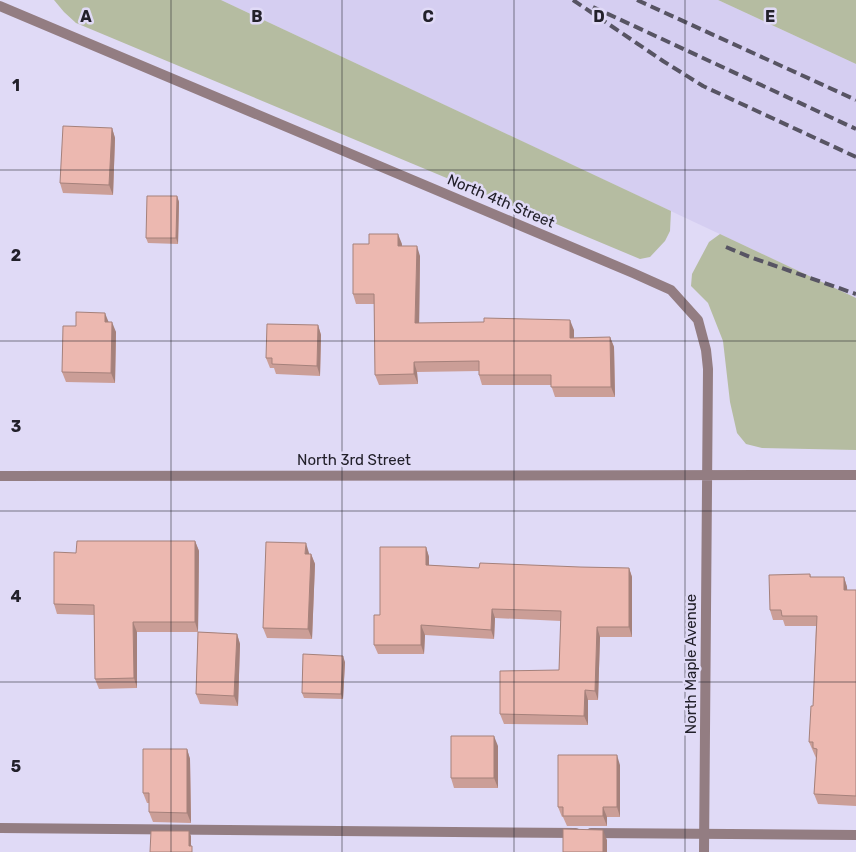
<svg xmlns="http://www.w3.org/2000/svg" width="856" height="852" viewBox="0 0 856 852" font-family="Rubik,sans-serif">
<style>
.built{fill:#d5cef1}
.green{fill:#b5bca1}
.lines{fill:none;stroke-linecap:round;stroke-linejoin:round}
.service{stroke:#937d82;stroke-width:10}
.minor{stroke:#937d82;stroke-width:10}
.rail{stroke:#575463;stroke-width:4;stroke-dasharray:10 5;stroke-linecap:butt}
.wall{fill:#cb9e97}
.shaded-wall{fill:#a5817b}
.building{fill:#ecb8b0;stroke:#a5817b}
.grid{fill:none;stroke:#22202a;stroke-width:1;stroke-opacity:0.55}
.labels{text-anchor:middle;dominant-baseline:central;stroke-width:5;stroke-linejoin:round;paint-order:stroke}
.street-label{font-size:15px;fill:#22202a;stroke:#e0daf6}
.grid-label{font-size:16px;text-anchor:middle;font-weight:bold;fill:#22202a;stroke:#e0daf6;stroke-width:5;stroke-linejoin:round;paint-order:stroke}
</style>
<rect width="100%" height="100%" fill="#e0daf6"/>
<path class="built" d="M 221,0 L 718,0 L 856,64 L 856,298 Z"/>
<path class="green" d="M 54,0 L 221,0 L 671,211 L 670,231 L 665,241 L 650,257 L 640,259 L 76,23 L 64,12 Z
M 718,0 L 856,0 L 856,64 Z
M 720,234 L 856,298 L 856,450 L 762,448 L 746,444 L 737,433 L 730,402 L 723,341 L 708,303 L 691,286 L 692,274 L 709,242 Z"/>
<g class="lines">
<path class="service" d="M 0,828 L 576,833
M 591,833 L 856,835"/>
<path class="minor" d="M 0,6 L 633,273 L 671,290 L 698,320 L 706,350 L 708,369 L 704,852
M 0,476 L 856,475"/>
<path class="rail" d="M 573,0 L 663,61 L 703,86 L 856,157
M 637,0 L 856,100
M 593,7 L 856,129
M 726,247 L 750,257 L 856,294"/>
</g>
<path class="wall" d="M 112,128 L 115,138 L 113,195 L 63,193 L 60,183 Z
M 177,196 L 179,202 L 178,244 L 148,243 L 146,238 Z
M 402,244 L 402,246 L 420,256 L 419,323 L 574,330 L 574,338 L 610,337 L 614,347 L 615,397 L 555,397 L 551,385 L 482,385 L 479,375 L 479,371 L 417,372 L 418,384 L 379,385 L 375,375 L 374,304 L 356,304 L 353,294 Z
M 108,322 L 116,332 L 115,383 L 66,382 L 62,372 L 76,326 Z
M 318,325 L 321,335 L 320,376 L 276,374 L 274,368 L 270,368 L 266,358 Z
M 195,541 L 199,551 L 198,632 L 237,634 L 240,644 L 238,706 L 200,704 L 196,694 L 198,632 L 137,632 L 137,688 L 99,689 L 95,679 L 94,615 L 57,614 L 54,604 L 76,553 Z
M 426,547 L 429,557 L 429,565 L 479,568 L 580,567 L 629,568 L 632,577 L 632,637 L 600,637 L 598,700 L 588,700 L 588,725 L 504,724 L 500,714 L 559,670 L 561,621 L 495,618 L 494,639 L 425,635 L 424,654 L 378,654 L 374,645 L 380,615 Z
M 309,554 L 311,554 L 315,564 L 312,639 L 267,638 L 263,628 Z
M 810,574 L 811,577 L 844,577 L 847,587 L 847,590 L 856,590 L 856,806 L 818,804 L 814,794 L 816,758 L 809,742 L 813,706 L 816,626 L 785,626 L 783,620 L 773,620 L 770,610 Z
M 345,662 L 343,699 L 304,698 L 302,693 Z
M 498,746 L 498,788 L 454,788 L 451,778 Z
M 187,749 L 190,759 L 191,823 L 153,822 L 149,812 L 149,803 L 147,803 L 143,793 Z
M 620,765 L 620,817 L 607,817 L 607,826 L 567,826 L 563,817 L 562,817 L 558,807 Z"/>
<path class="shaded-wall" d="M 112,128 L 115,138 L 113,195 L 109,185 Z
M 177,196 L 179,202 L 178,244 L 176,238 Z
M 398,234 L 402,244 L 401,256 L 398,246 Z
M 417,246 L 420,256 L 419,333 L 415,323 Z
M 105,313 L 109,323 L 105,322 Z
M 570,320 L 574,330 L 574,348 L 570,338 Z
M 112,322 L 116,332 L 115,383 L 111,373 Z
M 318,325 L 321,335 L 320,376 L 317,366 Z
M 610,337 L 614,347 L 615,397 L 611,387 Z
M 414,362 L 417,372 L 418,384 L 414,374 Z
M 195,541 L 199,551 L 198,632 L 195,622 Z
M 306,543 L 309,553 L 309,564 L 305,554 Z
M 426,547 L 429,557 L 429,574 L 426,565 Z
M 311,554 L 315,564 L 312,639 L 308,629 Z
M 629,568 L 632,577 L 632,637 L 629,627 Z
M 844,577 L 847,587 L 848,600 L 844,590 Z
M 492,609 L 495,618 L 494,639 L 491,630 Z
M 133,622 L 137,632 L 137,688 L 134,678 Z
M 421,625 L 425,635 L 424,654 L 421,645 Z
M 597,627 L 600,637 L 598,700 L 595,691 Z
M 237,634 L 240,644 L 238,706 L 234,696 Z
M 343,656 L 345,662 L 343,699 L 341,694 Z
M 585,690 L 588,700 L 588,725 L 584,716 Z
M 494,736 L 498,746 L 498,788 L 494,778 Z
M 187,749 L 190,759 L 191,823 L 187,813 Z
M 617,755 L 620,765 L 620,817 L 617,807 Z
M 603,807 L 607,817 L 607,826 L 603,816 Z
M 603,830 L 607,840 L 607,852 L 603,852 Z
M 189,831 L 191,836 L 191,852 L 189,846 Z"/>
<path class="building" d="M 63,126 L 112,128 L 109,185 L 60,183 Z
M 147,196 L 177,196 L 176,238 L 146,238 Z
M 369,234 L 398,234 L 398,246 L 417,246 L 415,323 L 484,322 L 484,318 L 570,320 L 570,338 L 610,337 L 611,387 L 551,387 L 551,375 L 479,375 L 479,361 L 414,362 L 414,374 L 375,375 L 374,294 L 353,294 L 353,244 L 369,244 Z
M 76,312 L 105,313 L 105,322 L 112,322 L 111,373 L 62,372 L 63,326 L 76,326 Z
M 267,324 L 318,325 L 317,366 L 272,364 L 272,358 L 266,358 Z
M 77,541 L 195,541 L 195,622 L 133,622 L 134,678 L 95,679 L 94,605 L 54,604 L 54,552 L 76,553 Z
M 266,542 L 306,543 L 305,554 L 311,554 L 308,629 L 263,628 Z
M 380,547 L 426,547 L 426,565 L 479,568 L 480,563 L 580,567 L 629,568 L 629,627 L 597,627 L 595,691 L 585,690 L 584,716 L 500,714 L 500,671 L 559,670 L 561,611 L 492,609 L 491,630 L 421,625 L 421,645 L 374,645 L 374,615 L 380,615 Z
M 810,574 L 810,577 L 844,577 L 844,590 L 856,590 L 856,796 L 814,794 L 817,749 L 813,748 L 813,742 L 809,742 L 811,706 L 813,706 L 817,616 L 782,616 L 781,610 L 770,610 L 769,575 Z
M 198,632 L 237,634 L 234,696 L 196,694 Z
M 303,654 L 343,656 L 341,694 L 302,693 Z
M 451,736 L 494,736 L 494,778 L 451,778 Z
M 143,749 L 187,749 L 187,813 L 149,812 L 149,793 L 143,793 Z
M 558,755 L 617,755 L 617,807 L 603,807 L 603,816 L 563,816 L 563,807 L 558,807 Z
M 563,829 L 603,830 L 603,852 L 563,852 Z
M 151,831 L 189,831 L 189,846 L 192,846 L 192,852 L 150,852 Z"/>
<path class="grid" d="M 171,0 L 171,852M 342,0 L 342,852M 514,0 L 514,852M 685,0 L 685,852M 0,170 L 856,170M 0,341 L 856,341M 0,511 L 856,511M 0,682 L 856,682"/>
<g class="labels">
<g class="street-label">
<text transform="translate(501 201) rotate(23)">North 4th Street</text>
<text x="354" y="460">North 3rd Street</text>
<text transform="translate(691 664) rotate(-90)">North Maple Avenue</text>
</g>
</g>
<g class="grid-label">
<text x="86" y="22">A</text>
<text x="257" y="22">B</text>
<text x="428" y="22">C</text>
<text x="599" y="22">D</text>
<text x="770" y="22">E</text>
<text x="16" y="91">1</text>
<text x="16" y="261">2</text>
<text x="16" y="432">3</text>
<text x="16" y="602">4</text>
<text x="16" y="772">5</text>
</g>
</svg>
